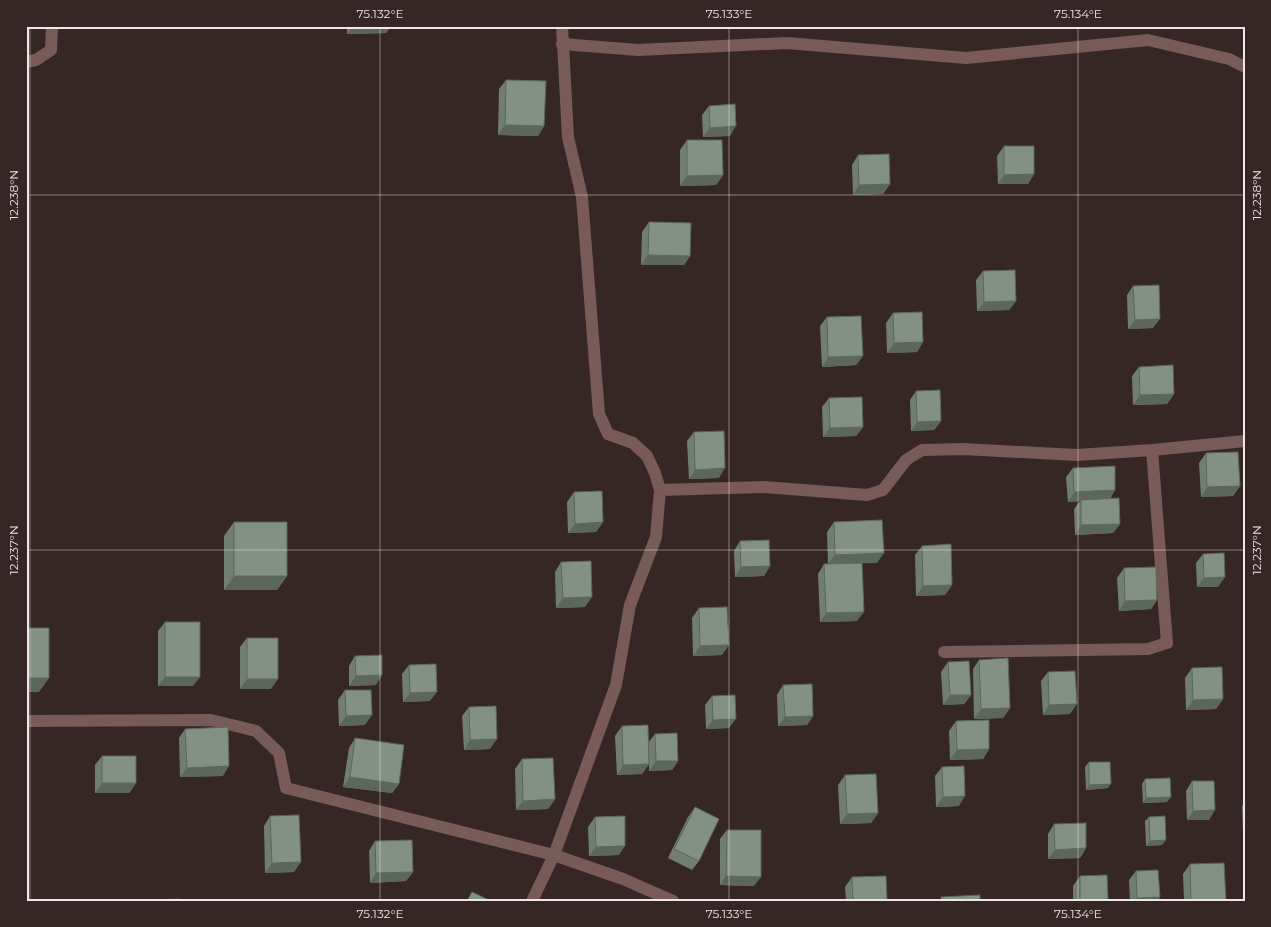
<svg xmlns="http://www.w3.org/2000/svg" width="1271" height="927" viewBox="0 0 1271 927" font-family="Montserrat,sans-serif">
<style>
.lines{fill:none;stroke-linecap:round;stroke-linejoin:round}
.street{stroke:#785a59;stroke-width:12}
.wall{fill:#717d72}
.shaded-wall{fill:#5c665c}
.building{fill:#839184;stroke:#5c665c}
.ticks{fill:none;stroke:#f1e6e5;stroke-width:1;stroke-opacity:0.45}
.neatline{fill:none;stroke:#f1e6e5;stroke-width:2}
.ticks-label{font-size:12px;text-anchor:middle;fill:#f1e6e5}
</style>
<rect width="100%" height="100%" fill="#372626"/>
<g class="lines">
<path class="street" d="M 562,44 L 638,50 L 787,43 L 966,58 L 1148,40 L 1229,59 L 1245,67
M 26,62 L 36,60 L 51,50 L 52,26
M 660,490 L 764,487 L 867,495 L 883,490 L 906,460 L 922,450 L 963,449 L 1077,455 L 1152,450 L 1245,441
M 944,652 L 1148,649 L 1167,643 L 1152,450
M 26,721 L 211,720 L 256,731 L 279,753 L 286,788 L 554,855 L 623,879 L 673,901
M 532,901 L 554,855 L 616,685 L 630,605 L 656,537 L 660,490 L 655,473 L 647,456 L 633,443 L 608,434 L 599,414 L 582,197 L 568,137 L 562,26"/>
</g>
<path class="wall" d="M 347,26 L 391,26 L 386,33 L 347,34 Z
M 506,80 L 544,126 L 538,136 L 498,135 L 499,89 Z
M 709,106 L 730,136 L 703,137 L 702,115 Z
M 687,140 L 723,175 L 716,185 L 680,186 L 680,150 Z
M 1004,146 L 1034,174 L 1028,184 L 998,184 L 997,156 Z
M 858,155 L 890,184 L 883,194 L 853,195 L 852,165 Z
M 649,222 L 690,256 L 684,265 L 641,265 L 642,232 Z
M 983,271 L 1016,301 L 1009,310 L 977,311 L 976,280 Z
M 1133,286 L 1153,328 L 1128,329 L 1127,295 Z
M 893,313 L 923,342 L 917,352 L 887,353 L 886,323 Z
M 827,317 L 863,356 L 856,365 L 822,367 L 820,326 Z
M 1139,367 L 1174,394 L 1167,404 L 1133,405 L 1132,376 Z
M 916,391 L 941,421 L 934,430 L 911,431 L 910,400 Z
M 829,398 L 863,427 L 856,436 L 823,437 L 822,407 Z
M 694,432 L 719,478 L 689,479 L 687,441 Z
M 1206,453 L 1240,486 L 1233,496 L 1201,497 L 1199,463 Z
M 1073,468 L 1115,490 L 1110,499 L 1120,524 L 1113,533 L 1075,535 L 1074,509 L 1080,501 L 1068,502 L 1066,477 Z
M 574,492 L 603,522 L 596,532 L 568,533 L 567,502 Z
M 234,522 L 287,576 L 277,590 L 224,590 L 224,536 Z
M 834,522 L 877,563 L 862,563 L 857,621 L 820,622 L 818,574 L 824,564 L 828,564 L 827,532 Z
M 740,541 L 770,566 L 764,576 L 735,577 L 734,551 Z
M 922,546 L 952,585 L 945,595 L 916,596 L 915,555 Z
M 1203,554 L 1218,587 L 1197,587 L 1196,563 Z
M 561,562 L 585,607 L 556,608 L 555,572 Z
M 1124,568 L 1157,600 L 1151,609 L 1119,611 L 1117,578 Z
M 699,608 L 722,655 L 693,656 L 692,618 Z
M 165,622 L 193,686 L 158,686 L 158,631 Z
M 247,638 L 271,689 L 240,689 L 240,647 Z
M 355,656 L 376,685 L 349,686 L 349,666 Z
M 979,660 L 1010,708 L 1003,718 L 974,719 L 973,669 Z
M 948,662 L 971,695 L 964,704 L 943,705 L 941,672 Z
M 409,665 L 430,701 L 403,702 L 402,674 Z
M 1192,668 L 1223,699 L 1216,709 L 1186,710 L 1185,678 Z
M 1048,672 L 1070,714 L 1043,715 L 1041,681 Z
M 783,685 L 813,716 L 807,725 L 778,726 L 777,695 Z
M 345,690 L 365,725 L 339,726 L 338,700 Z
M 712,696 L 729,728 L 706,729 L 705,705 Z
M 469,707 L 490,749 L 464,750 L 462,716 Z
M 956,721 L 989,749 L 983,759 L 950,760 L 949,731 Z
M 622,726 L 648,743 L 655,734 L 678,761 L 672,770 L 649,771 L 649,764 L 642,774 L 617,775 L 615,736 Z
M 185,729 L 223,776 L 180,777 L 179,738 Z
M 355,738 L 399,784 L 392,793 L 343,787 L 349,748 Z
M 102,756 L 136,783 L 129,793 L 95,793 L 95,765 Z
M 522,759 L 555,799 L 548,809 L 516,810 L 515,769 Z
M 1089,762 L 1108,788 L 1086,790 L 1085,767 Z
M 942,767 L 959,806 L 936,807 L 935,776 Z
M 845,775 L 878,813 L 871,823 L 840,824 L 838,785 Z
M 1145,779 L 1167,802 L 1143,803 L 1142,784 Z
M 1192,781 L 1209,820 L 1187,820 L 1186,791 Z
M 1245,802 L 1245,832 L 1243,832 L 1242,806 Z
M 695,807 L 699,861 L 692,870 L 668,858 L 688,817 Z
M 270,816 L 294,872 L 265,873 L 264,826 Z
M 595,817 L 619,855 L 589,856 L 588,827 Z
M 1149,817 L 1162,845 L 1146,846 L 1145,821 Z
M 1054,824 L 1086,848 L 1080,858 L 1048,859 L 1048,834 Z
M 727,830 L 754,886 L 720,885 L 720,839 Z
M 375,841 L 413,872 L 406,881 L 370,883 L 369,851 Z
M 1190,864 L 1226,901 L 1184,901 L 1183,874 Z
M 1136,871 L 1160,897 L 1157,901 L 1130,901 L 1129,880 Z
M 1080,876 L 1108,900 L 1108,901 L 1073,901 L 1073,886 Z
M 852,877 L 887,901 L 846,901 L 845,887 Z"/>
<path class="shaded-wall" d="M 67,26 L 96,26 L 94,29 L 65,29 Z
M 353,26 L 391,26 L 386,33 L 347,34 Z
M 505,125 L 544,126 L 538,136 L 498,135 Z
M 736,126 L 730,136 L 703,137 L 710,128 Z
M 1034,174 L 1028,184 L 998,184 L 1004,175 Z
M 723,175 L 716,185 L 680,186 L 687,176 Z
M 890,184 L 883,194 L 853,195 L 859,185 Z
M 648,255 L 690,256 L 684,265 L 641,265 Z
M 1016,301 L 1009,310 L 977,311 L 984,302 Z
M 1160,319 L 1153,328 L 1128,329 L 1135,320 Z
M 923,342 L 917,352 L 887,353 L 894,343 Z
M 863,356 L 856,365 L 822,367 L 828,357 Z
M 1174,394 L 1167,404 L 1133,405 L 1140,395 Z
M 941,421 L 934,430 L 911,431 L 917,422 Z
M 863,427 L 856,436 L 823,437 L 830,428 Z
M 725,468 L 719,478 L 689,479 L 695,470 Z
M 1240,486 L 1233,496 L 1201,497 L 1207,487 Z
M 1115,490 L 1109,500 L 1081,500 L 1080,501 L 1068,502 L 1074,492 Z
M 603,522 L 596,532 L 568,533 L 575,524 Z
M 1120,524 L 1113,533 L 1075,535 L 1081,525 Z
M 884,553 L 877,563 L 828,564 L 835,555 Z
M 770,566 L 764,576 L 735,577 L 741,567 Z
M 234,576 L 287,576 L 277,590 L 224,590 Z
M 1225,577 L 1218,587 L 1197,587 L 1204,578 Z
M 952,585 L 945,595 L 916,596 L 923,586 Z
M 592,597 L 585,607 L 556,608 L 563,598 Z
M 1157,600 L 1151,609 L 1119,611 L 1125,601 Z
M 864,612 L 857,621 L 820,622 L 826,613 Z
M 729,645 L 722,655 L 693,656 L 700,646 Z
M 382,675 L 376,685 L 349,686 L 356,676 Z
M 165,677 L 200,677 L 193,686 L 158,686 Z
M 26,678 L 49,678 L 39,692 L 26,692 Z
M 247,679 L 278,679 L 271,689 L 240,689 Z
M 437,692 L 430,701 L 403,702 L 410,693 Z
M 950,695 L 971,695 L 964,704 L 943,705 Z
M 1223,699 L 1216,709 L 1186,710 L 1193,700 Z
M 1077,704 L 1070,714 L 1043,715 L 1049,705 Z
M 1010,708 L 1003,718 L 974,719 L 981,709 Z
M 372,715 L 365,725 L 339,726 L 346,716 Z
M 813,716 L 807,725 L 778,726 L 785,717 Z
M 736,719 L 729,728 L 706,729 L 713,720 Z
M 497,739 L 490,749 L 464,750 L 470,740 Z
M 989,749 L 983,759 L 950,760 L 957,750 Z
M 656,761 L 678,761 L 672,770 L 649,771 Z
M 649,764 L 642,774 L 617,775 L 623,765 Z
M 229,766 L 223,776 L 180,777 L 187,768 Z
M 350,777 L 399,784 L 392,793 L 343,787 Z
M 102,783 L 136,783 L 129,793 L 95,793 Z
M 1111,784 L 1108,788 L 1086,790 L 1089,785 Z
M 965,796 L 959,806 L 936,807 L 943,797 Z
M 1171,797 L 1167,802 L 1143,803 L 1146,798 Z
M 555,799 L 548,809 L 516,810 L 523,801 Z
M 1215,810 L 1209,820 L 1187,820 L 1193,811 Z
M 878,813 L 871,823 L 840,824 L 847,814 Z
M 1166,840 L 1162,845 L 1146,846 L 1150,841 Z
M 625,846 L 619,855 L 589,856 L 596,847 Z
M 1086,848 L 1080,858 L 1048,859 L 1055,850 Z
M 301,862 L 294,872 L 265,873 L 272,863 Z
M 413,872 L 406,881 L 370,883 L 376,873 Z
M 726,876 L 761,877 L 754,886 L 720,885 Z
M 1160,897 L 1157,901 L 1135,901 L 1137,898 Z"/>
<path class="building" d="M 506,80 L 546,81 L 544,126 L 505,125 Z
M 735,104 L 736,126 L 710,128 L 709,106 Z
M 687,140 L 722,140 L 723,175 L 687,176 Z
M 1004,146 L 1034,146 L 1034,174 L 1004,175 Z
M 889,154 L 890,184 L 859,185 L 858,155 Z
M 649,222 L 691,223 L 690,256 L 648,255 Z
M 1015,270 L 1016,301 L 984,302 L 983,271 Z
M 1159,285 L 1160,319 L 1135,320 L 1133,286 Z
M 922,312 L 923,342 L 894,343 L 893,313 Z
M 861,316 L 863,356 L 828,357 L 827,317 Z
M 1173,365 L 1174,394 L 1140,395 L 1139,367 Z
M 940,390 L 941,421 L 917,422 L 916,391 Z
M 862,397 L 863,427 L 830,428 L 829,398 Z
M 724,431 L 725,468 L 695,470 L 694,432 Z
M 1238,452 L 1240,486 L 1207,487 L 1206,453 Z
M 1115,466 L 1115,490 L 1074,492 L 1073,468 Z
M 602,491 L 603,522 L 575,524 L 574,492 Z
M 1119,498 L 1120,524 L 1081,525 L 1081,500 Z
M 882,520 L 884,553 L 835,555 L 834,522 Z
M 234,522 L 287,522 L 287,576 L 234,576 Z
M 769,540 L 770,566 L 741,567 L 740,541 Z
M 951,544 L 952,585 L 923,586 L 922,546 Z
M 1224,553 L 1225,577 L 1204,578 L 1203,554 Z
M 591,561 L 592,597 L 563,598 L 561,562 Z
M 862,563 L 864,612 L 826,613 L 824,564 Z
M 1156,567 L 1157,600 L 1125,601 L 1124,568 Z
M 727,607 L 729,645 L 700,646 L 699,608 Z
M 165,622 L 200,622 L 200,677 L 165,677 Z
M 26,628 L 49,628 L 49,678 L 26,678 Z
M 247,638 L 278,638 L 278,679 L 247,679 Z
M 382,655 L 382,675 L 356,676 L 355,656 Z
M 1008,658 L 1010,708 L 981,709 L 979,660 Z
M 969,661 L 971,695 L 950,695 L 948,662 Z
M 436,664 L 437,692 L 410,693 L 409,665 Z
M 1222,667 L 1223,699 L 1193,700 L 1192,668 Z
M 1075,671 L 1077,704 L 1049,705 L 1048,672 Z
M 812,684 L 813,716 L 785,717 L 783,685 Z
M 345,690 L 371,690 L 372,715 L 346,716 Z
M 735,695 L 736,719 L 713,720 L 712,696 Z
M 496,706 L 497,739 L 470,740 L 469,707 Z
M 989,720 L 989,749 L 957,750 L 956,721 Z
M 648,725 L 649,764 L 623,765 L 622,726 Z
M 228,727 L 229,766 L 187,768 L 185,729 Z
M 677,733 L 678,761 L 656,761 L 655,734 Z
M 355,738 L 404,745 L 399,784 L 350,777 Z
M 102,756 L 136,756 L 136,783 L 102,783 Z
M 553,758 L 555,799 L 523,801 L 522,759 Z
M 1089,762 L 1110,762 L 1111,784 L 1089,785 Z
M 964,766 L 965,796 L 943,797 L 942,767 Z
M 876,774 L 878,813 L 847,814 L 845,775 Z
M 1170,778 L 1171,797 L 1146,798 L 1145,779 Z
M 1192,781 L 1214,781 L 1215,810 L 1193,811 Z
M 695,807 L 719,819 L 699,861 L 674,849 Z
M 299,815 L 301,862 L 272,863 L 270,816 Z
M 625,816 L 625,846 L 596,847 L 595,817 Z
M 1165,816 L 1166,840 L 1150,841 L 1149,817 Z
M 1086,823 L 1086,848 L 1055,850 L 1054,824 Z
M 727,830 L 761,830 L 761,877 L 726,876 Z
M 412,840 L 413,872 L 376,873 L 375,841 Z
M 1224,863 L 1226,901 L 1191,901 L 1190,864 Z
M 1158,870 L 1160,897 L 1137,898 L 1136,871 Z
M 1107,875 L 1108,900 L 1080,901 L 1080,876 Z
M 886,876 L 887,901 L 853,901 L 852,877 Z
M 472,892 L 491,901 L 467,901 Z
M 980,895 L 980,901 L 941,901 L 941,897 Z
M 179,899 L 179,901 L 150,901 L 150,900 Z"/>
<path class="ticks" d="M 30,26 L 30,901M 380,26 L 380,901M 729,26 L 729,901M 1078,26 L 1078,901M 26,195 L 1245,195M 26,550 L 1245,550"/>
<rect width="1271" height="927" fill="none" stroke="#372626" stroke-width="55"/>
<rect x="28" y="28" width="1216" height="872" class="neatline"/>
<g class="ticks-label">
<text x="380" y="18">75.132°E</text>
<text x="729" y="18">75.133°E</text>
<text x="1078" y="18">75.134°E</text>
<text transform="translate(14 195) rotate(-90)" y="4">12.238°N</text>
<text transform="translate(1257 195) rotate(-90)" y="4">12.238°N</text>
<text transform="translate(14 550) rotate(-90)" y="4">12.237°N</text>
<text transform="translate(1257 550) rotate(-90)" y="4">12.237°N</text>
<text x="380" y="918">75.132°E</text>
<text x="729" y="918">75.133°E</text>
<text x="1078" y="918">75.134°E</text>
</g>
</svg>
